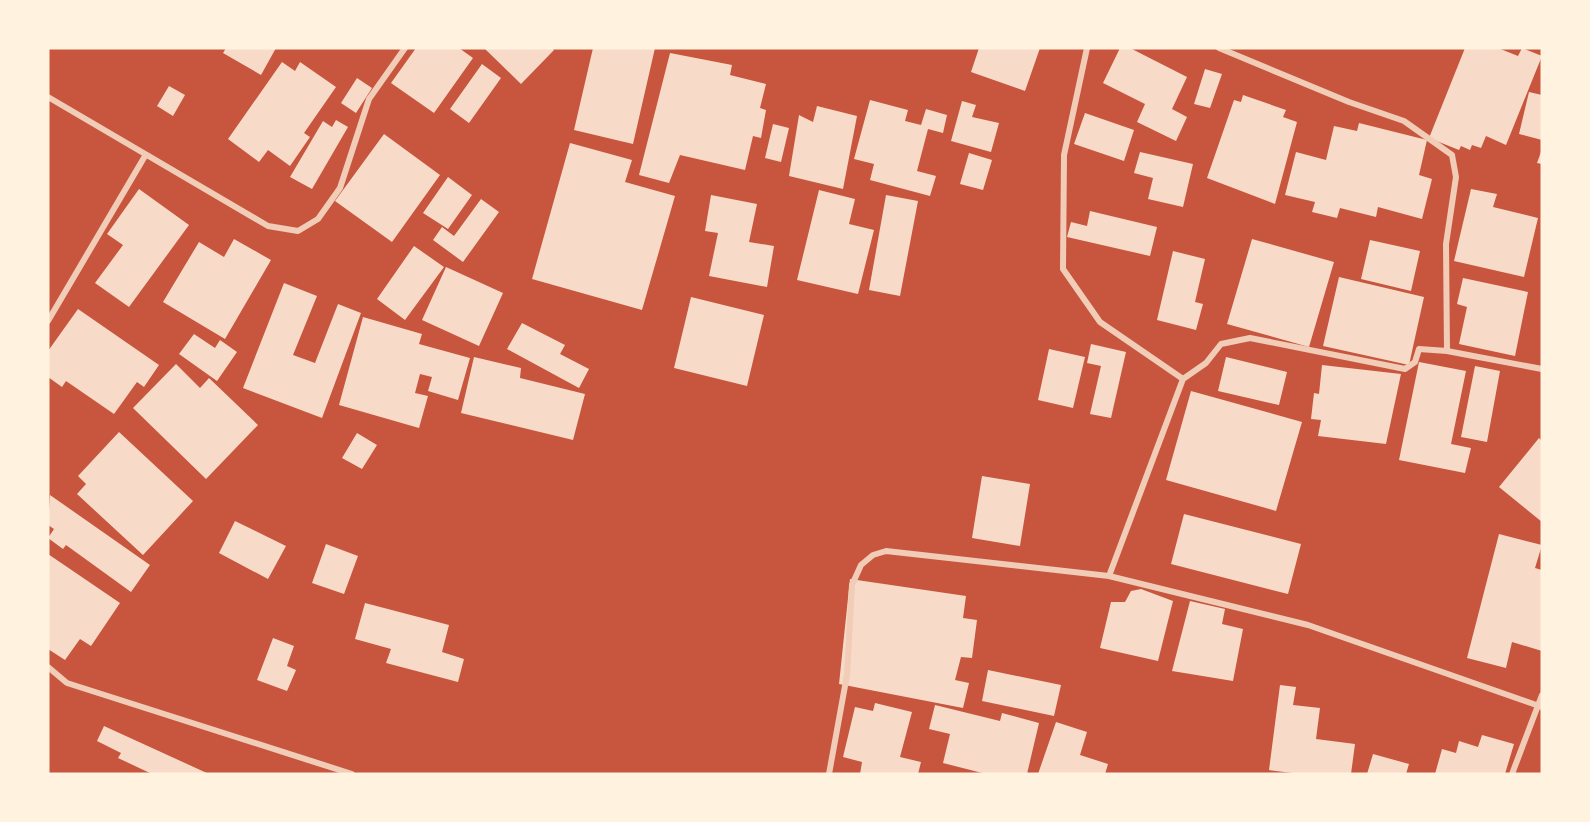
<svg xmlns="http://www.w3.org/2000/svg" width="1590" height="822" viewBox="0 0 1590 822" font-family="Overpass,sans-serif">
<style>
.building{fill:#f7dbc8}
.lines{fill:none;stroke-linecap:round;stroke-linejoin:round}
.minor{stroke:#f1ccb7;stroke-width:6}
</style>
<rect width="100%" height="100%" fill="#c8553d"/>
<path class="building" d="M 226,48 L 276,48 L 261,75 L 223,53 Z
M 416,48 L 459,48 L 473,58 L 434,113 L 391,83 Z
M 484,48 L 552,48 L 554,50 L 521,84 Z
M 593,48 L 655,48 L 633,144 L 574,130 Z
M 979,48 L 1040,48 L 1025,91 L 971,72 Z
M 1120,48 L 1130,48 L 1187,77 L 1172,109 L 1187,117 L 1176,141 L 1137,122 L 1145,104 L 1103,83 Z
M 1465,48 L 1498,48 L 1518,56 L 1522,48 L 1542,56 L 1506,145 L 1486,136 L 1481,148 L 1472,145 L 1470,150 L 1461,146 L 1459,150 L 1429,138 Z
M 670,53 L 732,65 L 730,75 L 766,84 L 760,108 L 766,110 L 761,138 L 753,136 L 745,170 L 680,155 L 669,183 L 639,175 Z
M 282,62 L 295,71 L 300,62 L 336,87 L 304,133 L 310,137 L 290,166 L 268,150 L 259,162 L 228,139 Z
M 482,64 L 501,78 L 469,123 L 450,109 Z
M 1205,69 L 1222,74 L 1210,108 L 1194,104 Z
M 357,78 L 372,88 L 356,113 L 341,103 Z
M 169,86 L 185,95 L 173,116 L 157,106 Z
M 1529,92 L 1542,95 L 1542,140 L 1519,134 Z
M 1243,95 L 1286,110 L 1283,117 L 1297,122 L 1275,204 L 1207,178 L 1234,100 L 1241,102 Z
M 870,100 L 908,110 L 905,121 L 921,125 L 926,109 L 947,115 L 943,133 L 928,129 L 917,171 L 936,176 L 930,196 L 870,180 L 874,164 L 854,159 Z
M 962,101 L 976,105 L 972,117 L 999,123 L 991,152 L 951,141 Z
M 817,106 L 857,116 L 843,189 L 789,176 L 799,115 L 813,122 Z
M 1085,113 L 1134,130 L 1124,161 L 1074,144 Z
M 336,120 L 348,127 L 312,189 L 290,177 L 323,121 L 332,127 Z
M 1359,123 L 1427,140 L 1419,175 L 1432,179 L 1422,219 L 1378,207 L 1376,217 L 1340,208 L 1337,218 L 1312,212 L 1315,202 L 1285,195 L 1296,152 L 1326,160 L 1334,126 L 1357,131 Z
M 773,124 L 789,128 L 781,162 L 765,158 Z
M 384,134 L 440,175 L 392,242 L 335,201 Z
M 570,143 L 632,160 L 625,182 L 675,196 L 642,310 L 532,279 Z
M 1542,149 L 1542,164 L 1537,163 Z
M 1140,152 L 1193,164 L 1183,207 L 1148,199 L 1153,178 L 1134,173 Z
M 969,153 L 992,160 L 983,190 L 960,184 Z
M 448,177 L 472,195 L 448,229 L 423,213 Z
M 139,189 L 189,225 L 129,307 L 95,283 L 123,245 L 107,234 Z
M 1471,189 L 1497,194 L 1493,207 L 1538,218 L 1524,277 L 1454,261 Z
M 819,190 L 855,199 L 849,224 L 874,230 L 858,294 L 797,280 Z
M 711,195 L 757,204 L 749,242 L 774,246 L 767,287 L 709,276 L 718,233 L 705,231 Z
M 886,195 L 918,201 L 900,296 L 869,290 Z
M 481,199 L 499,212 L 463,262 L 433,240 L 442,227 L 454,236 Z
M 1090,211 L 1157,227 L 1150,256 L 1067,237 L 1071,222 L 1087,226 Z
M 234,239 L 271,260 L 225,339 L 163,302 L 199,242 L 224,257 Z
M 1252,239 L 1334,262 L 1309,347 L 1227,324 Z
M 1370,240 L 1420,251 L 1411,291 L 1361,279 Z
M 414,246 L 444,267 L 405,320 L 377,299 Z
M 1173,251 L 1205,259 L 1195,302 L 1203,304 L 1196,330 L 1157,320 Z
M 446,267 L 503,293 L 479,346 L 422,320 Z
M 1339,277 L 1424,297 L 1409,365 L 1323,346 Z
M 1463,278 L 1528,292 L 1515,356 L 1459,344 L 1467,307 L 1457,304 Z
M 284,283 L 317,296 L 293,355 L 315,363 L 338,304 L 361,313 L 322,418 L 243,388 Z
M 691,297 L 764,315 L 747,386 L 674,368 Z
M 78,309 L 159,365 L 144,387 L 137,382 L 114,414 L 66,381 L 62,387 L 48,377 L 48,351 Z
M 363,317 L 422,334 L 419,344 L 470,358 L 458,400 L 428,391 L 432,377 L 420,374 L 415,393 L 428,396 L 419,428 L 339,405 Z
M 522,323 L 565,345 L 560,354 L 589,369 L 579,388 L 507,349 Z
M 194,334 L 215,348 L 220,340 L 237,352 L 217,381 L 179,354 Z
M 1091,344 L 1126,352 L 1111,418 L 1090,414 L 1101,366 L 1087,363 Z
M 1049,349 L 1085,357 L 1073,408 L 1038,400 Z
M 474,357 L 521,368 L 520,378 L 585,394 L 573,440 L 461,413 Z
M 1226,357 L 1287,372 L 1279,405 L 1218,391 Z
M 1419,362 L 1466,371 L 1451,444 L 1471,448 L 1465,473 L 1399,460 Z
M 176,364 L 200,388 L 209,378 L 258,425 L 206,479 L 133,408 Z
M 1322,365 L 1401,374 L 1386,444 L 1318,436 L 1321,420 L 1311,419 L 1314,393 L 1319,394 Z
M 1475,366 L 1500,371 L 1487,442 L 1461,437 Z
M 1191,391 L 1302,422 L 1276,511 L 1166,480 Z
M 119,432 L 193,501 L 143,555 L 77,494 L 86,484 L 78,476 Z
M 357,433 L 377,445 L 362,469 L 342,458 Z
M 1539,438 L 1542,441 L 1542,522 L 1499,487 Z
M 982,476 L 1030,484 L 1020,546 L 972,538 Z
M 50,495 L 150,565 L 131,592 L 66,545 L 63,549 L 48,538 L 54,529 L 48,525 Z
M 1184,514 L 1301,544 L 1288,594 L 1171,564 Z
M 235,521 L 286,546 L 268,579 L 219,553 Z
M 1499,534 L 1542,545 L 1535,568 L 1542,570 L 1542,651 L 1512,642 L 1506,668 L 1467,658 Z
M 326,544 L 358,556 L 344,594 L 312,583 Z
M 48,554 L 120,603 L 91,646 L 80,639 L 65,660 L 48,649 Z
M 850,579 L 966,596 L 963,618 L 977,620 L 972,658 L 961,657 L 955,680 L 969,683 L 963,708 L 839,684 Z
M 1141,589 L 1173,601 L 1158,661 L 1100,648 L 1111,602 L 1125,602 L 1131,591 Z
M 1190,601 L 1225,609 L 1222,624 L 1243,629 L 1233,681 L 1172,671 Z
M 365,603 L 449,625 L 442,652 L 464,659 L 458,682 L 386,663 L 391,649 L 355,639 Z
M 273,638 L 294,646 L 287,666 L 296,670 L 287,691 L 257,680 Z
M 988,670 L 1061,685 L 1054,716 L 982,701 Z
M 1280,685 L 1296,687 L 1293,705 L 1320,708 L 1316,739 L 1355,744 L 1351,774 L 1300,774 L 1269,770 Z
M 875,703 L 912,712 L 900,757 L 921,762 L 918,774 L 860,774 L 862,762 L 843,757 L 855,707 L 873,711 Z
M 935,705 L 1000,721 L 1002,713 L 1039,723 L 1027,774 L 986,774 L 943,763 L 950,734 L 929,729 Z
M 1056,722 L 1087,732 L 1080,755 L 1108,764 L 1105,774 L 1038,774 Z
M 104,726 L 209,774 L 152,774 L 118,758 L 121,753 L 97,741 Z
M 1482,735 L 1514,744 L 1505,774 L 1435,774 L 1442,749 L 1456,753 L 1459,741 L 1478,747 Z
M 1373,754 L 1409,764 L 1406,774 L 1367,774 Z"/>
<g class="lines">
<path class="minor" d="M 1087,48 L 1064,155 L 1063,269 L 1100,322 L 1183,379
M 1219,48 L 1349,102 L 1404,121 L 1452,155 L 1456,177 L 1446,244 L 1447,351
M 48,97 L 268,226 L 298,231 L 318,219 L 340,188 L 369,99 L 405,48
M 48,321 L 145,156
M 1109,576 L 1183,379 L 1206,363 L 1221,344 L 1250,338 L 1405,369 L 1415,362 L 1419,349 L 1447,351 L 1542,369
M 48,667 L 67,683 L 352,774
M 829,774 L 847,675 L 852,585 L 861,565 L 873,555 L 886,551 L 1109,576 L 1308,625 L 1542,707
M 1512,774 L 1542,695"/>
</g>
<rect width="1590" height="822" fill="none" stroke="#fff3e0" stroke-width="99"/>
</svg>
